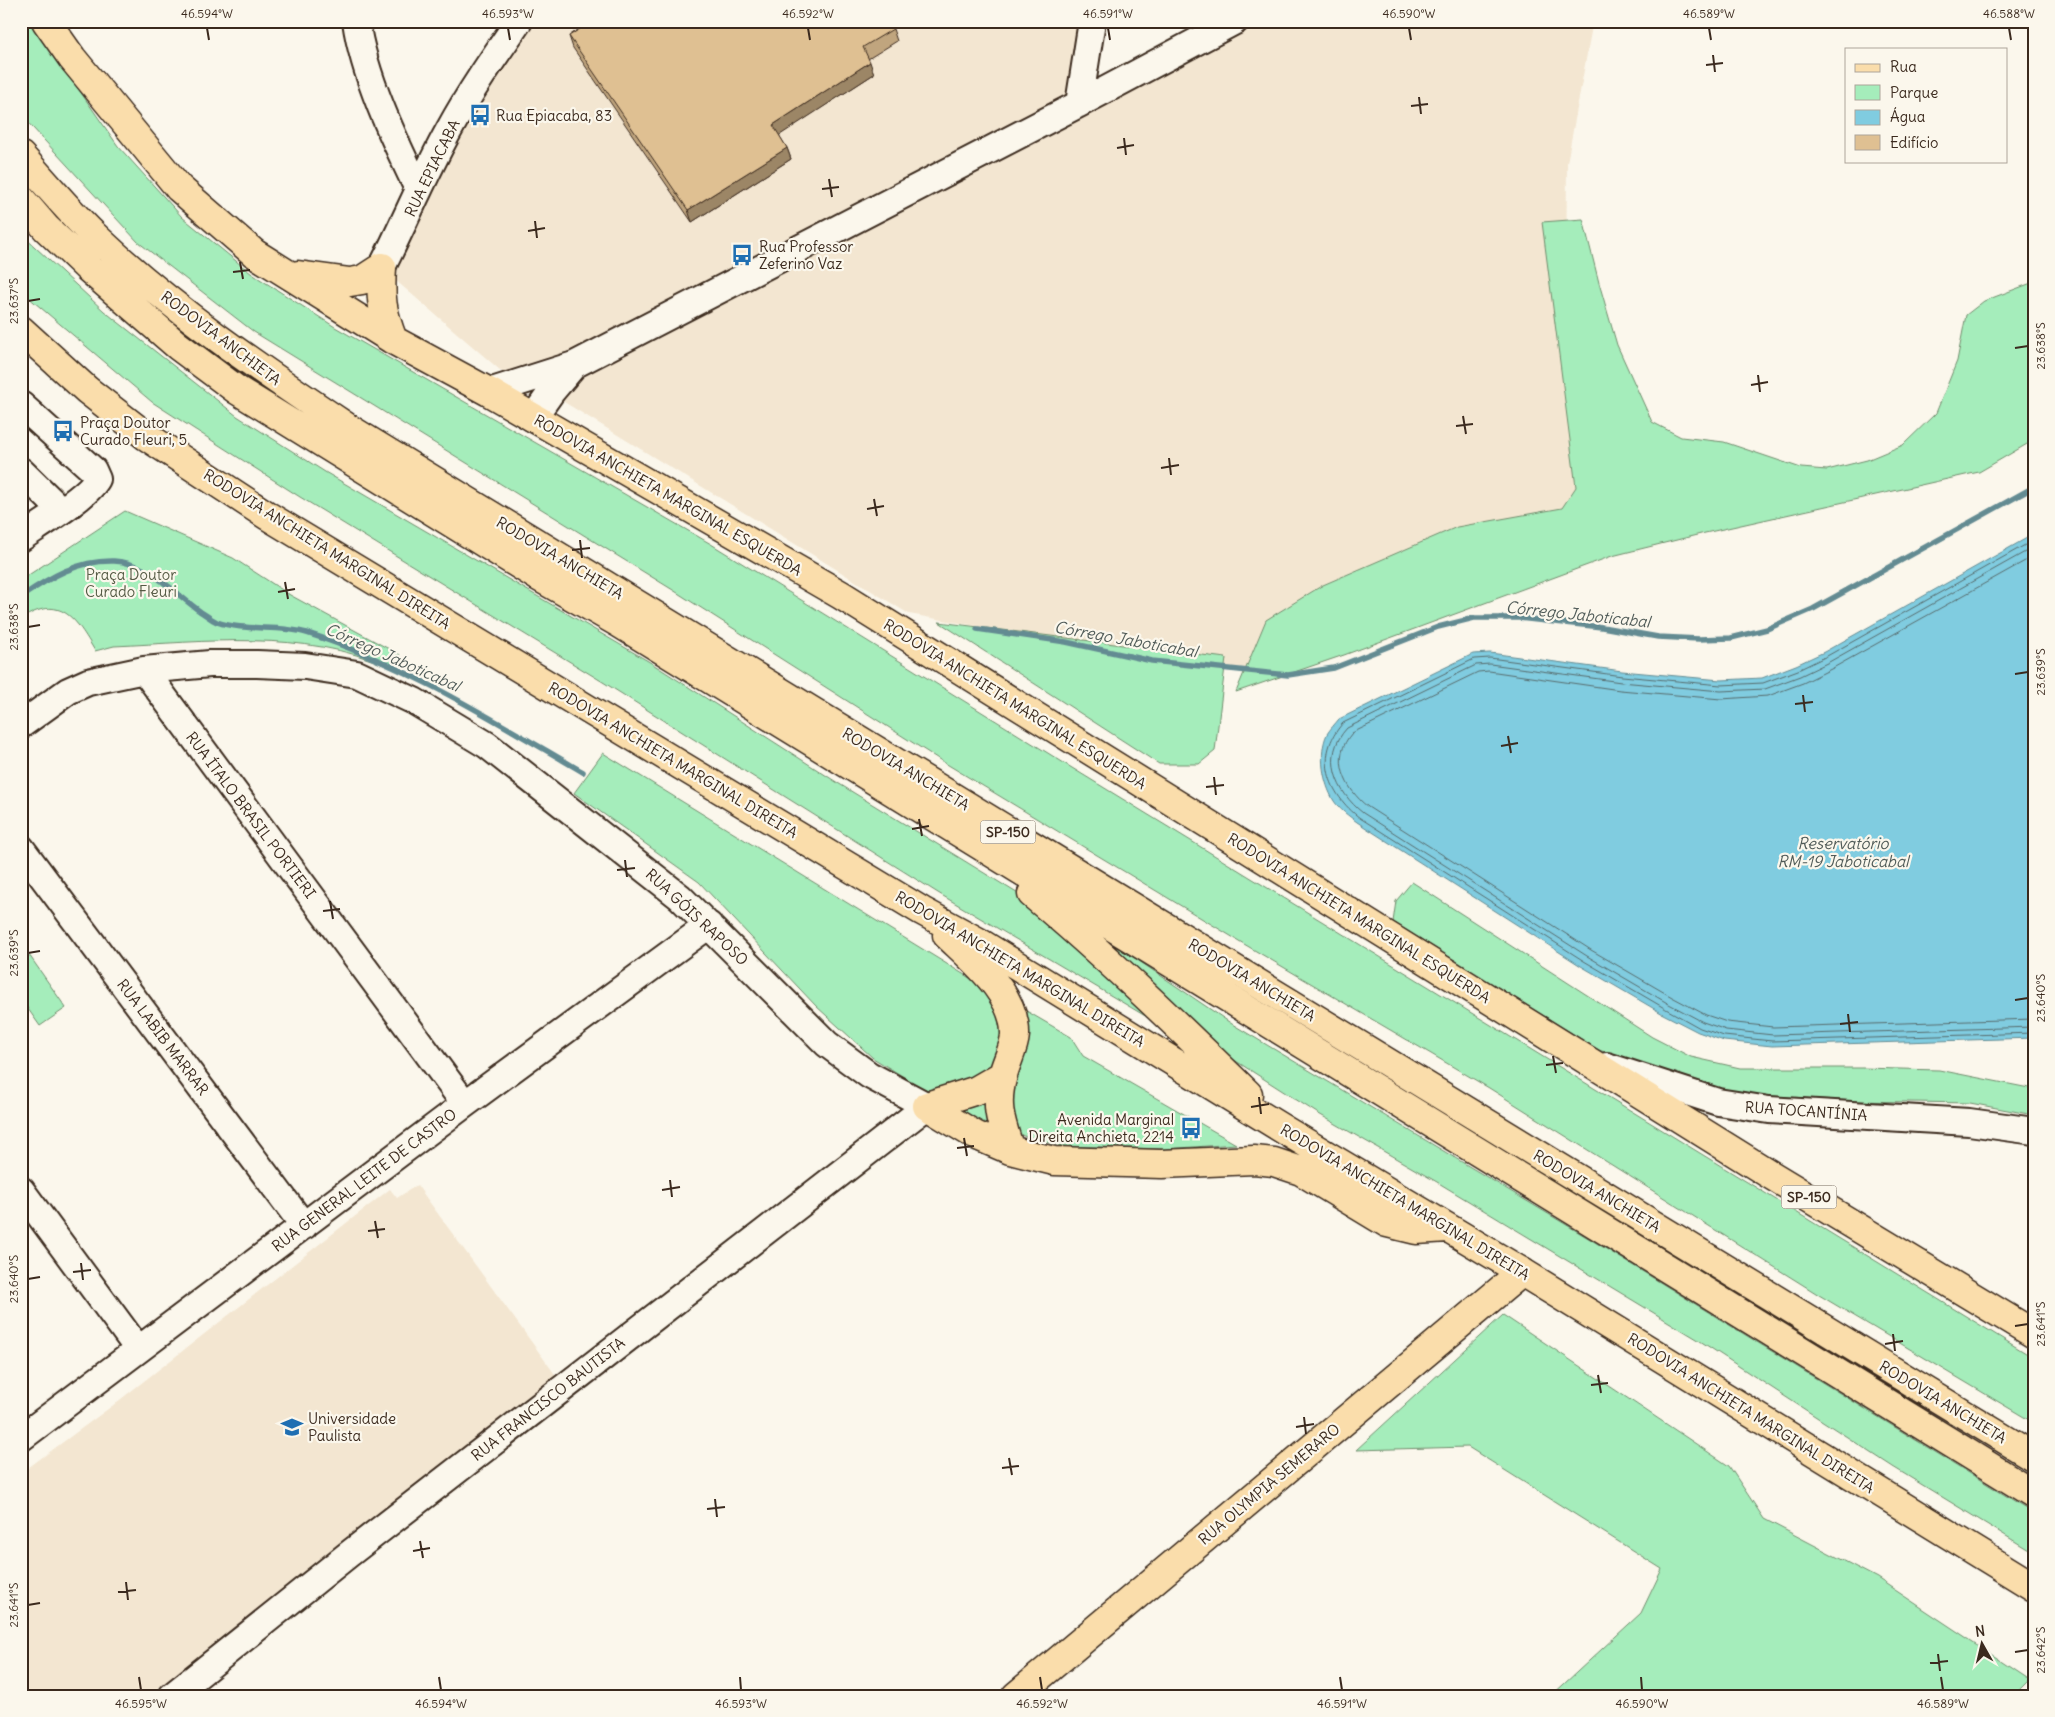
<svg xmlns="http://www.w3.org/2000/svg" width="2055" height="1717" viewBox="0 0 2055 1717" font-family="Delius,sans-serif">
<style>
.built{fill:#f3e6d1}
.green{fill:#a5edbb;stroke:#708c6c}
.water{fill:#80cce0;stroke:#648b92}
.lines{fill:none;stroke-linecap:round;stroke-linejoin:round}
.shore{stroke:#576b6c;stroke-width:1}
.stream{stroke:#648b92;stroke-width:5.5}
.minor-casing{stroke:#3b2a1e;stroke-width:30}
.major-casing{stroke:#3b2a1e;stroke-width:31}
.highway-casing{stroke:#3b2a1e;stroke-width:31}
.minor{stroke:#fbf7ec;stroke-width:26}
.major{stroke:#faddab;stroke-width:28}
.highway{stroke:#faddab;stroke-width:28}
.wall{fill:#c0a57e;stroke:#3b2a1e}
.shaded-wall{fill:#9c8666;stroke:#3b2a1e}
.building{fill:#dfc092;stroke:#3b2a1e}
.ticks{fill:none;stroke:#3b2a1e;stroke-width:2}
.labels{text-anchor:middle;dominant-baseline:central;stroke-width:4.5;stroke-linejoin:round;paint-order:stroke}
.shield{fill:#fbf7ec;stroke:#75685c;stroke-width:1}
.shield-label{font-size:14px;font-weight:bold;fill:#3b2a1e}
.poi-label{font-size:15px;fill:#3b2a1e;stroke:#fbf7ec;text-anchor:start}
.street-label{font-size:15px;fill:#3b2a1e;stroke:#fbf7ec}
.park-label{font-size:15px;fill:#565b45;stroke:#fbf7ec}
.water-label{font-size:16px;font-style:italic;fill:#505b58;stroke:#fbf7ec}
.neatline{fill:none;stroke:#3b2a1e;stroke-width:2}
.ticks-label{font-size:12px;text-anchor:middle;fill:#3b2a1e}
</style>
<rect width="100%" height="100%" fill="#fbf7ec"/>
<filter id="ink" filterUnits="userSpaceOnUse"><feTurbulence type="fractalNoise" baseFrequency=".02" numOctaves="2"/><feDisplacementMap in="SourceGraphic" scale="10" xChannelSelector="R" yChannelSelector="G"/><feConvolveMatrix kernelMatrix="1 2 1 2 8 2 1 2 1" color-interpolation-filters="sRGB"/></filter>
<g filter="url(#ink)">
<path class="built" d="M 529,21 L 1088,21 L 1077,96 L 514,382 L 394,279 L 394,249 Z
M 1247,21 L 1593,21 L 1567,163 L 1566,288 L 1606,529 L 1247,674 L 909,614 L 551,394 Z
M 417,1185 L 557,1377 L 476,1449 L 147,1696 L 21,1696 L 21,1473 L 112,1406 L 390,1189 L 397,1198 Z"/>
<path class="green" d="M 21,21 L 31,21 L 118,146 L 182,217 L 252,274 L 335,327 L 711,544 L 1072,768 L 2034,1358 L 2034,1423 L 1819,1295 L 1489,1088 L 1244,944 L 940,760 L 673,590 L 254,332 L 138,242 L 21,115 Z
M 1583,219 L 1599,283 L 1617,345 L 1652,422 L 1681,437 L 1724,442 L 1801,468 L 1827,470 L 1867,460 L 1903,445 L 1936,413 L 1957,361 L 1966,315 L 1984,301 L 2034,282 L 2034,440 L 1979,472 L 1705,533 L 1612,556 L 1344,655 L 1236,692 L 1266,620 L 1323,585 L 1457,527 L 1562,508 L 1576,487 L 1542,222 Z
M 21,234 L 104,311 L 237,416 L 325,472 L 648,661 L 841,785 L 1020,895 L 1174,1033 L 938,893 L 603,682 L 300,497 L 152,402 L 21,291 Z
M 125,511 L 233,558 L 290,595 L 400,655 L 389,667 C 303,629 206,642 114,646 L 95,651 C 76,619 61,593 21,619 L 21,580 Z
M 939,622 L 1226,658 L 1215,751 L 1199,764 L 1159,764 Z
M 603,753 L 968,977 L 1071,1037 L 1083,1056 L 1236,1144 L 1165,1149 L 1062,1146 L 982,1125 L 873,1058 L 816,1006 L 699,882 L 574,793 Z
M 1412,882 L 1652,1037 L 1691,1057 L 1740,1068 L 1862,1068 L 1939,1070 L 2034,1089 L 2034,1115 L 1970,1103 L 1853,1101 L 1725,1093 L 1675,1078 L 1599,1050 L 1393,922 L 1396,901 Z
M 1092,929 L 1232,1024 L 1590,1239 L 2034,1513 L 2034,1553 L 1893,1467 L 1697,1339 L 1437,1182 L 1317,1113 L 1228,1056 Z
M 27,952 L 66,1008 L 40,1026 L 21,999 L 21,956 Z
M 1503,1315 L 1729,1466 L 1764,1519 L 1877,1578 L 2030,1680 L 2014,1696 L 1551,1696 L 1641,1613 L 1662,1569 L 1468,1447 L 1356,1450 Z"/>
<path class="water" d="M 2034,534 L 2034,1038 L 1772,1046 L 1724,1041 L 1698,1032 L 1663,1014 L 1581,966 L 1357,822 C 1349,816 1340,810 1334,801 C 1323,783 1318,754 1327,734 C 1330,729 1335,724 1339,719 L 1473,654 L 1490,653 L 1622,671 L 1721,680 L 1762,678 L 1796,665 L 1824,652 Z"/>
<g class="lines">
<path class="shore" d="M 2034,540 L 1827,656 L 1798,670 L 1763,683 L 1721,685 L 1622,676 L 1490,658 L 1474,659 L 1343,723 C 1314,755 1328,794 1360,818 L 1584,961 L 1666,1009 L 1700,1028 L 1724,1036 L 1772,1041 L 2034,1033
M 2034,547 L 1829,662 L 1800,676 L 1765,689 L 1721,691 L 1621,682 L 1490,664 L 1476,665 L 1347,728 C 1321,756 1336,792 1363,813 L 1587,956 L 1669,1004 L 1703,1022 L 1726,1030 L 1773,1035 L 2034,1027
M 2034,556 L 1833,668 L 1803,683 L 1768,696 L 1721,699 L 1620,690 L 1489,671 L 1478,672 L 1352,733 C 1330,758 1345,789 1368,807 L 1591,950 L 1672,997 L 1706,1015 L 1727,1022 L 1773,1027 L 2034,1019"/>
<path class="stream" d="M 21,597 C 50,577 78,560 114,561 C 148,562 175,594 201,612 C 206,615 212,620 217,622 C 246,632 278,624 307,633 C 405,664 495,721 583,772
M 977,629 L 1066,642 L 1152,661 L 1288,675 L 1334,668 L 1438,627 L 1474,618 L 1519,618 L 1555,622 L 1602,627 L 1658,637 L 1699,639 L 1731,638 L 1767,629 L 1813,609 L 2034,487"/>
<g class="minor-casing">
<path id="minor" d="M 356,21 C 364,77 394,139 418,189
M 1079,104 L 1092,21
M 382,267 C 405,222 424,175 449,130 C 469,93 494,57 519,21
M 489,392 L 574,365 L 1079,104 L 1235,21
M 21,405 L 93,470 L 97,479 C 87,497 40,525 21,538
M 533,418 L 552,391 L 574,365
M 21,471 L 61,510
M 144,670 L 465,1104
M 21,725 L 68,691 L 88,682 L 144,670 L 210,664 L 257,664 L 305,666 L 357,674 L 414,701 L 487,745 L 680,897 L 827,1044 L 869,1075 L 927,1106 L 349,1554 L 172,1696
M 21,848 L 304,1226
M 1607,1066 L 1718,1102 L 1769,1110 L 1969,1122 L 2034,1131
M 21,1190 L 138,1349
M 21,1438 L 465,1104 L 709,925"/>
</g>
<g class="major-casing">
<path id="major" d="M 1016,1696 L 1522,1272"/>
</g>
<g class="highway-casing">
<path id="highway" d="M 46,21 L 72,58 L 179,188 L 254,253 L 393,340 L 489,392 L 841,595 L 1771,1175 L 2034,1334
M 21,156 C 47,184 71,214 99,240 C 175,312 262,370 348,428 L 2034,1457
M 21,199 L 46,228 L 89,269 L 178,346 L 237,390 L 539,577 L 619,623 L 2034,1494
M 382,267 C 380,298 382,311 393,340
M 298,275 L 350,282 L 362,280 L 382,267
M 21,330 L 87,390 L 146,436 L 268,516 L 922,911 L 977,941 L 1286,1131 L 1522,1272 L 2034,1587
M 1032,894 C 1107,957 1177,1025 1248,1094
M 947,935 C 974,961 1016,994 1015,1035 C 1014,1049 1006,1062 1003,1075 C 994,1105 1001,1122 1010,1150
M 927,1106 L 975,1135 L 1010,1150 L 1054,1161 L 1162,1164 L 1254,1160 L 1274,1162 L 1301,1171 L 1387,1223 L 1416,1230 L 1448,1228
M 927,1106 L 977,1090 L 1003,1075"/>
</g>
<use href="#minor" class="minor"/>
<use href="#major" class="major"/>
<use href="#highway" class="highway"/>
</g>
<path class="wall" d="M 591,21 L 886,21 L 893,29 L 897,41 L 868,59 L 874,74 L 779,135 L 787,148 L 791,159 L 692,222 L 573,48 L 569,36 Z"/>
<path class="shaded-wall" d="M 870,62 L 874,74 L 777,137 L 773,125 Z
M 787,148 L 791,159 L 692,222 L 688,210 Z"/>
<path class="building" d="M 592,21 L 886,21 L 893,29 L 863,47 L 870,62 L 773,125 L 787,148 L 688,210 L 569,36 Z"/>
</g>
<path class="ticks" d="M 207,28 L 209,40M 508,28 L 510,40M 808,28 L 810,40M 1108,28 L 1110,40M 1409,28 L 1411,40M 1709,28 L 1711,40M 2009,28 L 2011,40M 1713,55 L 1715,72M 1706,65 L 1723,63M 1419,97 L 1421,114M 1411,106 L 1428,104M 1124,138 L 1126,155M 1117,148 L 1134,145M 829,179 L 832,197M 822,189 L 839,187M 535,221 L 537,238M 528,231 L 545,228M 240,262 L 243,279M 233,272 L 250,270M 28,301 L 40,299M 2015,348 L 2028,346M 1758,375 L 1760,392M 1751,385 L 1768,382M 1463,416 L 1466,434M 1456,426 L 1473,424M 1169,458 L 1171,475M 1161,468 L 1179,465M 874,499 L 877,516M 867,509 L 884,506M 580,540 L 582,558M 572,550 L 590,548M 285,582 L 288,599M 278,592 L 295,589M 28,627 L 40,625M 2015,674 L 2028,672M 1803,695 L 1805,712M 1795,704 L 1813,702M 1508,736 L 1511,753M 1501,746 L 1518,743M 1214,777 L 1216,795M 1206,787 L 1224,785M 919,819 L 922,836M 912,829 L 929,826M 625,860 L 627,877M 617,870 L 635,868M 330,901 L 333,919M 323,911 L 340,909M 28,953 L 40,951M 2015,1000 L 2028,998M 1848,1014 L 1850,1032M 1840,1024 L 1858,1022M 1553,1056 L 1556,1073M 1546,1065 L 1563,1063M 1259,1097 L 1261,1114M 1251,1107 L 1269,1104M 964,1138 L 967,1156M 957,1148 L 974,1146M 670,1180 L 672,1197M 662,1190 L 680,1187M 375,1221 L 378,1238M 368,1231 L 385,1229M 81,1263 L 83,1280M 73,1272 L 91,1270M 28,1279 L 40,1277M 2015,1326 L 2028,1324M 1893,1334 L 1895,1351M 1885,1344 L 1903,1341M 1598,1375 L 1601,1393M 1591,1385 L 1608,1383M 1304,1417 L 1306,1434M 1296,1427 L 1314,1424M 1009,1458 L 1012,1475M 1002,1468 L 1019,1466M 715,1499 L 717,1517M 707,1509 L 725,1507M 420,1541 L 423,1558M 413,1551 L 430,1548M 126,1582 L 128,1600M 118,1592 L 136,1590M 28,1605 L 40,1603M 2015,1652 L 2028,1650M 1938,1654 L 1940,1671M 1930,1663 L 1948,1661M 139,1677 L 141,1690M 439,1677 L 441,1690M 740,1677 L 741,1690M 1040,1677 L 1042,1690M 1340,1677 L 1342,1690M 1641,1677 L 1642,1690M 1941,1677 L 1943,1690"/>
<defs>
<g id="bus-bare" transform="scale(1.725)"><path d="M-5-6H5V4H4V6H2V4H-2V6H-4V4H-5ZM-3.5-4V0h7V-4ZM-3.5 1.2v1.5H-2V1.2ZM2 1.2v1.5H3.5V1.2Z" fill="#1f6fb2" stroke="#fbf7ec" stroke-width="2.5" paint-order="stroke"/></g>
<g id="university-bare" transform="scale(1.725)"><path d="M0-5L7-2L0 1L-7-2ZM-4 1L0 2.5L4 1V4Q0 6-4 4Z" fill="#1f6fb2" stroke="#fbf7ec" stroke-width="2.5" paint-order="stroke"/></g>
</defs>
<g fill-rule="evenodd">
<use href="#bus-bare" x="480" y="115"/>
<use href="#bus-bare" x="742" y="255"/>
<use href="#bus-bare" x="63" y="431"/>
<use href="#bus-bare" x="1191" y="1128"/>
<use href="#university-bare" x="292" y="1427"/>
</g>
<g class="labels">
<g class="shield">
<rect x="980.5" y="820.5" width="55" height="23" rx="4"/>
<rect x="1781.5" y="1185.5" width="55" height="23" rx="4"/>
</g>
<g class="shield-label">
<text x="1008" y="832">SP-150</text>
<text x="1809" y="1197">SP-150</text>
</g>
<g class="poi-label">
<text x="496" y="115">Rua Epiacaba, 83</text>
<text x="759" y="246">Rua Professor<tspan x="759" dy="17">Zeferino Vaz</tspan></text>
<text x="80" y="422">Praça Doutor<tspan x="80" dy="17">Curado Fleuri, 5</tspan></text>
<text x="1174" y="1119" text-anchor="end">Avenida Marginal<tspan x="1174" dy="17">Direita Anchieta, 2214</tspan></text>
<text x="308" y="1418">Universidade<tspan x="308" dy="17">Paulista</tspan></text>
</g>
<g class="street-label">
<text transform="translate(432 168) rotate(-64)">RUA EPIACABA</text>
<text transform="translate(221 338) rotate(37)">RODOVIA ANCHIETA</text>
<text transform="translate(668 495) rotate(30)">RODOVIA ANCHIETA MARGINAL ESQUERDA</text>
<text transform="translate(327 549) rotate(32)">RODOVIA ANCHIETA MARGINAL DIREITA</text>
<text transform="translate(560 558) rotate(31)">RODOVIA ANCHIETA</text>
<text transform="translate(1015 704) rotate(32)">RODOVIA ANCHIETA MARGINAL ESQUERDA</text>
<text transform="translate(673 760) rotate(31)">RODOVIA ANCHIETA MARGINAL DIREITA</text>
<text transform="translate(906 769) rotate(31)">RODOVIA ANCHIETA</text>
<text transform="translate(251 815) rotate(53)">RUA ÍTALO BRASIL PORTIERI</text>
<text transform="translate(697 917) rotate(43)">RUA GÓIS RAPOSO</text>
<text transform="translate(1359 918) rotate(32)">RODOVIA ANCHIETA MARGINAL ESQUERDA</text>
<text transform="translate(1020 969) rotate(31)">RODOVIA ANCHIETA MARGINAL DIREITA</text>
<text transform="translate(1252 980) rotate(31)">RODOVIA ANCHIETA</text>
<text transform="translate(163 1037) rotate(53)">RUA LABIB MARRAR</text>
<text transform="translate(1806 1111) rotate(4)">RUA TOCANTÍNIA</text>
<text transform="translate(364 1180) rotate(-37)">RUA GENERAL LEITE DE CASTRO</text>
<text transform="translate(1597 1191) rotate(31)">RODOVIA ANCHIETA</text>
<text transform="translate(1405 1202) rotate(31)">RODOVIA ANCHIETA MARGINAL DIREITA</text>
<text transform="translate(548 1399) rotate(-38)">RUA FRANCISCO BAUTISTA</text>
<text transform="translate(1943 1402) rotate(31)">RODOVIA ANCHIETA</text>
<text transform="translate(1751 1413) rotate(32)">RODOVIA ANCHIETA MARGINAL DIREITA</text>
<text transform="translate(1269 1484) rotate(-40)">RUA OLYMPIA SEMERARO</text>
</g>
<g class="park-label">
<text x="131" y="574">Praça Doutor<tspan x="131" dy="17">Curado Fleuri</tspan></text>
</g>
<g class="water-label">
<text transform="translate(1578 614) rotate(6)">Córrego Jaboticabal</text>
<text transform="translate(1126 639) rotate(10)">Córrego Jaboticabal</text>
<text transform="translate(393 657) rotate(24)">Córrego Jaboticabal</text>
<text x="1843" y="843">Reservatório<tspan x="1843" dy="18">RM-19 Jaboticabal</tspan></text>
</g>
</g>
<rect width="2055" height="1717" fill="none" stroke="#fbf7ec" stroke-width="55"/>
<rect x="1845" y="48" width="162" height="115" fill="#fbf7ec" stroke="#aea59a"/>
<rect x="1855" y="64" width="25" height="8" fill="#faddab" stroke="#aea59a"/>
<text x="1890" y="72" font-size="15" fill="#3b2a1e">Rua</text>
<rect x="1855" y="85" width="25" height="15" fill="#a5edbb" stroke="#aea59a"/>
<text x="1890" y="98" font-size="15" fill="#3b2a1e">Parque</text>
<rect x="1855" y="110" width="25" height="15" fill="#80cce0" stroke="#aea59a"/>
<text x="1890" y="122" font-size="15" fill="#3b2a1e">Água</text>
<rect x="1855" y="135" width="25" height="15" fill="#dfc092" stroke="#aea59a"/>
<text x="1890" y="148" font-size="15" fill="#3b2a1e">Edifício</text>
<g transform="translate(1982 1644) rotate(352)" stroke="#fbf7ec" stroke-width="4" paint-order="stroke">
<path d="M0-4L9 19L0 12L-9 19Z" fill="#3b2a1e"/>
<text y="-8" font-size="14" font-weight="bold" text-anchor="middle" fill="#3b2a1e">N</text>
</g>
<rect x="28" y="28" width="2000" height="1662" class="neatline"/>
<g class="ticks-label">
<text x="207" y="18">46.594°W</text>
<text x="508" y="18">46.593°W</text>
<text x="808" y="18">46.592°W</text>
<text x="1108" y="18">46.591°W</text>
<text x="1409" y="18">46.590°W</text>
<text x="1709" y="18">46.589°W</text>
<text x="2009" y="18">46.588°W</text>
<text transform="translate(14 301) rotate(-90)" y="4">23.637°S</text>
<text transform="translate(2041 346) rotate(-90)" y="4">23.638°S</text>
<text transform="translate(14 627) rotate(-90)" y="4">23.638°S</text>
<text transform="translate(2041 672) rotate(-90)" y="4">23.639°S</text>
<text transform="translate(14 953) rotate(-90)" y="4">23.639°S</text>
<text transform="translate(2041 998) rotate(-90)" y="4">23.640°S</text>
<text transform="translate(14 1279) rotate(-90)" y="4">23.640°S</text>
<text transform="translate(2041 1324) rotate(-90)" y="4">23.641°S</text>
<text transform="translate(14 1605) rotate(-90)" y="4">23.641°S</text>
<text transform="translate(2041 1650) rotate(-90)" y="4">23.642°S</text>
<text x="141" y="1708">46.595°W</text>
<text x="441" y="1708">46.594°W</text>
<text x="741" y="1708">46.593°W</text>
<text x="1042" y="1708">46.592°W</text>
<text x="1342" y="1708">46.591°W</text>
<text x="1642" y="1708">46.590°W</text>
<text x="1943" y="1708">46.589°W</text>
</g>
</svg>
